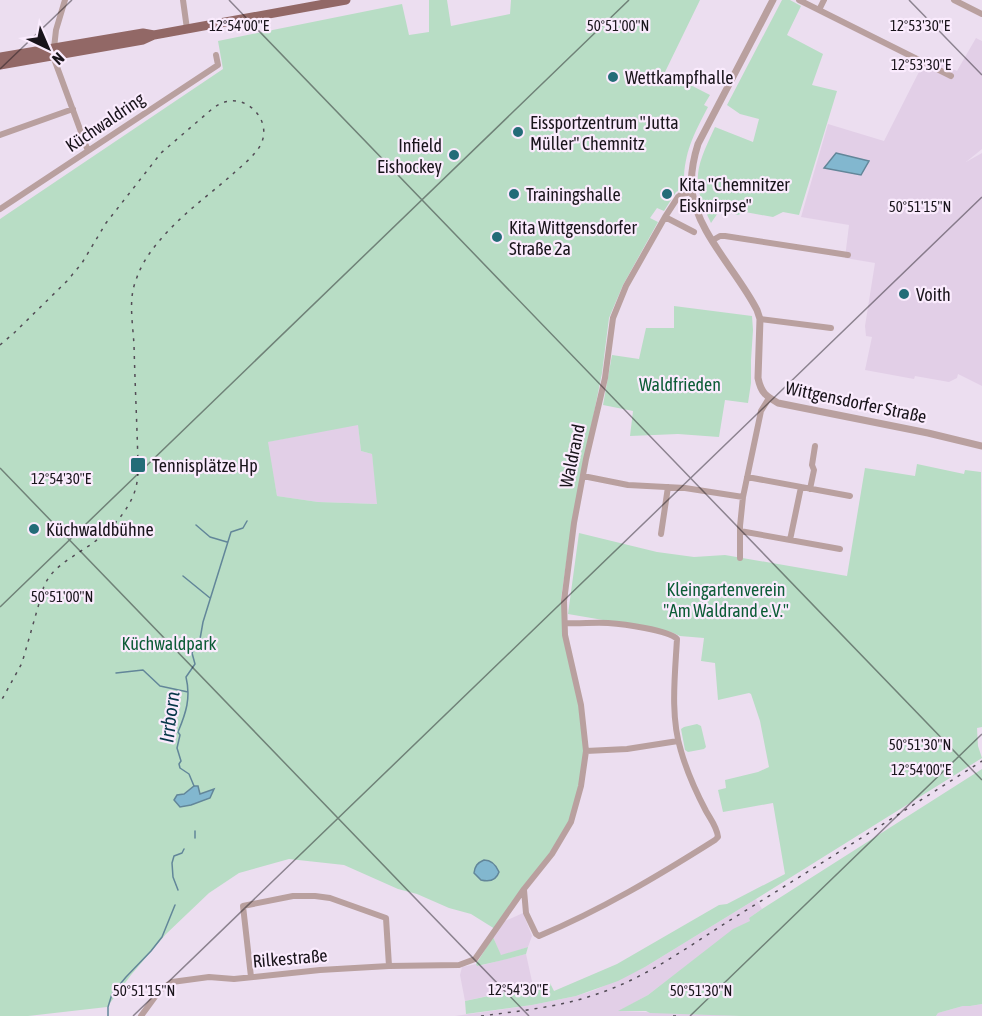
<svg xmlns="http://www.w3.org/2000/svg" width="982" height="1016" viewBox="0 0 982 1016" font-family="'Asap Condensed',sans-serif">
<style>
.built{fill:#e2cfe7}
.green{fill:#b8ddc5;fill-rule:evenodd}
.water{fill:#82b7cf;stroke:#628699;stroke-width:1.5}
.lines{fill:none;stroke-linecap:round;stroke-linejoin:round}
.stream{stroke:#628699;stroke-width:1.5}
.minor{stroke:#b9a09f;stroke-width:6}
.tertiary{stroke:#b9a09f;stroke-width:7}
.primary{stroke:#926866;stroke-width:9}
.rail{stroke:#534c56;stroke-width:1.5;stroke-dasharray:3 6;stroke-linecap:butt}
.ticks{fill:none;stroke:#19141b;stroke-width:1.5;stroke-opacity:0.45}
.poi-dot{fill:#236c78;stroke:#faebfd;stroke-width:2}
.labels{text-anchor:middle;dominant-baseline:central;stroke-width:4.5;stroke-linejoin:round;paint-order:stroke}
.poi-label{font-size:18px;fill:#19141b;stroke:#faebfd;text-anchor:start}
.street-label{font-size:18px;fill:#19141b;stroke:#faebfd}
.park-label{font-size:18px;fill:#0d5c37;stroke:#faebfd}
.water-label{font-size:20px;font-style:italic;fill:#063748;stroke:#faebfd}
.ticks-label{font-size:15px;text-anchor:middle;fill:#19141b;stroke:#faebfd;stroke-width:4.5;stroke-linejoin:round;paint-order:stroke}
</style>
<rect width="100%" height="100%" fill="#ecdef0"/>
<path class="built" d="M 976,38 L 982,41 L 982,149 L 966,162 L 982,153 L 982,386 L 958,374 L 957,378 L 949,382 L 915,376 L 914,379 L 865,370 L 872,337 L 866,336 L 865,326 L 875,263 L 845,258 L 849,225 L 801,217 L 828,124 L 884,141 L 927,56 L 957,71 Z
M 358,424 L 361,451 L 372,454 L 378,504 L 318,502 L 277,496 L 267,442 Z
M 756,899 L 762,909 L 749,918 L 751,921 L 733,930 L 648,995 L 619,1011 L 741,1016 L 455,1016 L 532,1005 L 576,996 L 595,990 L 645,967 Z
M 523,913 L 532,936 L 528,947 L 501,956 L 493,937 L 505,921 Z
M 526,954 L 533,986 L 465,1001 L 460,975 L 462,967 L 476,964 L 479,966 Z
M 982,1004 L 982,1016 L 936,1016 L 938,1013 L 963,1006 L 970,1006 Z"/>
<path class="green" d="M 429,0 L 447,0 L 451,26 L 510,14 L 511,0 L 700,0 L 665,72 L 710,95 L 704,105 L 708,107 C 695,132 686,148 684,176 L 680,176 L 680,182 L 684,182 L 683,188 L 676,192 L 664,211 L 657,208 L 650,218 L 658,222 L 623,285 L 609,318 L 602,373 L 572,522 L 561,599 L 576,684 L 584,750 L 579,785 L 569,822 L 550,854 L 495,929 L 471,914 L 449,908 L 417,894 L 398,889 L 344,865 L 289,859 L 239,873 L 209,893 L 166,934 L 131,975 L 107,1007 L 28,1016 L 0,1016 L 0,219 L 223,69 L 218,41 L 402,4 L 409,35 L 429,32 ZM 358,425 L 361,451 L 372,454 L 377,504 L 318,502 L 277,496 L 268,442 Z
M 782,0 L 790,0 L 801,6 L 787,35 L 823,54 L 812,85 L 837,91 L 799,215 L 783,212 L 773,217 L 745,212 L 738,215 L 720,210 L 711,223 C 690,180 696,168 715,127 L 753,142 L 759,119 L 740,114 L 727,105 Z
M 674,306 L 752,316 L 753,330 L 751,360 L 751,383 L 748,403 L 725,400 L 719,437 L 678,434 L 630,436 L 633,411 L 603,405 L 612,355 L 639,359 L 646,328 L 674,328 Z
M 917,464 L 964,474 L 965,470 L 981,472 L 982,727 L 977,728 L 978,746 L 982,758 L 756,899 L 645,967 L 618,981 L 576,996 L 532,1005 L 466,1014 L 465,1001 L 550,983 L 554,991 L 617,964 L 719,905 L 727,904 L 785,874 L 773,803 L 723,812 L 718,790 L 726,788 L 725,780 L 758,772 L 769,767 L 760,721 L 751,694 L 749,693 L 718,700 L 715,663 L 701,661 L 704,638 L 680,636 L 671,632 L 644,627 L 568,614 L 579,533 L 657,552 L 694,557 L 725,555 L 847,576 L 865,468 L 915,476 Z
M 697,724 L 701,726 L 706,747 L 704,749 L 688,752 L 685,750 L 681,729 L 684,727 Z
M 982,769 L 982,1004 L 970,1006 L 963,1006 L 938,1013 L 936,1016 L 741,1016 L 650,1013 L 646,1011 L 618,1011 L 648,995 L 733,929 L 750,921 L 749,918 L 762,909 Z
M 493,937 L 501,955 L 528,947 L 526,954 L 499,961 L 477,966 L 476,964 Z"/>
<path class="water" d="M 836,153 L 869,161 L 861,175 L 824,168 Z
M 194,786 L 198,786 L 200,794 L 214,789 L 210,798 L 191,805 L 180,807 L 174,800 L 177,795 L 184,794 Z
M 484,860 C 491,860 496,865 499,872 C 496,881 489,882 481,880 L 474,873 C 475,866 477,863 484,860 Z"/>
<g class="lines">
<path class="stream" d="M 196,525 L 210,537 L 227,542
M 183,576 L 210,598
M 116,673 L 143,670 L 160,686 L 188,692
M 194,786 L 189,774 L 180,768 L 179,764 L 181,761 L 177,748 L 180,735 L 178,732 C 186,713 191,698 186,677 L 195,664 L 192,653 L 200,639 L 203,622 L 231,532 L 243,528 L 247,521
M 195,831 L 195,838
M 178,890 L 173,877 L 172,863 L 174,856 L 182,853 L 184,849
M 108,1016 L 108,1007 L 112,994 L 126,977 L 151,951 L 162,937 L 175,905"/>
<path class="minor" d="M 183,0 L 187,29
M 799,0 L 951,76
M 954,0 L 982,14
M 819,10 L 824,0
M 54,48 L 56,30 L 65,0
M 53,56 L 88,151
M 0,135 L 73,109
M 0,209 L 218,65 L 216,55
M 665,217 L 694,232
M 713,240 L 720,236 L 725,236 L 848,255
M 760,319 L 831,328
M 583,476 L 628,485 L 685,488 L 743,497
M 747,477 L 850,496
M 810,489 L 814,470 L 812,465 L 815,446
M 740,531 L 840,549
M 661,534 L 668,487
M 790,540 L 801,487
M 740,558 L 740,526 L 743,497 L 761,411 L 769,398
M 586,751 L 627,749 L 678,741
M 524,890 L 526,913 L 536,934 L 539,936 C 601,910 658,876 715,840 L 718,837 C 717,827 711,820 706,811 C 696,792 687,772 681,751 C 670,716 675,675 677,639 C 669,630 622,624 608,623 C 594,622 579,624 565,623
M 251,977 L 243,906 L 293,896 L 315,896 L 330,898 L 386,918 L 389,966
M 141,1016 L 160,990 L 172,982 L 209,977 L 234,979 L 320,970 L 389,966 L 459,965 L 475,959 L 524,889 L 552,854 L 571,822 L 581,786 L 586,751 L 581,705 L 565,635 L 564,601 L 574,523 L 586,459 L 605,378 L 613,318 L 626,286 L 665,217 L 678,197 L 682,194 L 692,192"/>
<path class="tertiary" d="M 773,0 L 698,144 C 693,160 690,175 692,191 C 697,233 738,272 757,310 L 760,319 L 758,378 C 761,393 766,396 778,403 L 928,433 L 982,446"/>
<path class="primary" d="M 0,57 L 143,33 L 154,35
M 0,65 L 143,40 L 154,35 L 346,0"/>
<path class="rail" d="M 0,345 L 14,333 L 67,281 L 82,263 L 106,223 L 161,153 L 212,109 C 222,101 234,98 246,104 C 261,112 269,130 260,146 C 254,156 244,164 235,172 C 214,191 190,208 170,229 C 153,247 141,262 134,286 C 129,304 133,326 134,345 C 135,385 137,424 138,464 C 138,471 138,479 136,487 C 130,512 105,536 84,549 C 68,560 52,568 44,586 L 22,663 L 0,703
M 481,1016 C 520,1011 560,1007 597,994 C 646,978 689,946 732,919 C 816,867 899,814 982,761
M 673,1016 L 677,1016"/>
</g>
<path class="ticks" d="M 229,0 L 982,780M 909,0 L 982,75M 0,69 L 72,0M 0,468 L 529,1016M 0,607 L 629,0M 133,1016 L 982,197M 690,1016 L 982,734"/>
<g class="poi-dot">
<circle cx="613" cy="77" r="6"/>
<circle cx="518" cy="132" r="6"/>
<circle cx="454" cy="155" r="6"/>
<circle cx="514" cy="194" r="6"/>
<circle cx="667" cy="194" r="6"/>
<circle cx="497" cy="237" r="6"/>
<circle cx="904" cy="294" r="6"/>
<rect x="130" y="457" width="16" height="16" rx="3"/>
<circle cx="34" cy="529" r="6"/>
</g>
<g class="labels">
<g class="poi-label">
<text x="625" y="77">Wettkampfhalle</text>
<text x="530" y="122">Eissportzentrum "Jutta<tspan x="530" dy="21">Müller" Chemnitz</tspan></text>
<text x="442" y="145" text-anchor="end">Infield<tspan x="442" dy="21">Eishockey</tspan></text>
<text x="679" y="184">Kita "Chemnitzer<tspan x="679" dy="21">Eisknirpse"</tspan></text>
<text x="526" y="194">Trainingshalle</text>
<text x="509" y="227">Kita Wittgensdorfer<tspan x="509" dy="21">Straße 2a</tspan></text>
<text x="916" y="294">Voith</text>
<text x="152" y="465">Tennisplätze Hp</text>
<text x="46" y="529">Küchwaldbühne</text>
</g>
<g class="street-label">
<text transform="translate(105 122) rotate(-34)">Küchwaldring</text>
<text transform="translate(856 402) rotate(12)">Wittgensdorfer Straße</text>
<text transform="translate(572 456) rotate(-78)">Waldrand</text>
<text transform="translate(290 958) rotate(-5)">Rilkestraße</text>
</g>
<g class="park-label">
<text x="680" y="384">Waldfrieden</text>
<text x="726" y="589">Kleingartenverein<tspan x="726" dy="21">"Am Waldrand e.V."</tspan></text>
<text x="169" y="643">Küchwaldpark</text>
</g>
<g class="water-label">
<text transform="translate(169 717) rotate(-83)">Irrborn</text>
</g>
</g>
<g class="ticks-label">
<text x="618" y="31">50°51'00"N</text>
<text x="920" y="31">12°53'30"E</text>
<text x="239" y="31">12°54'00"E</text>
<text x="921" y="70">12°53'30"E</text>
<text x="920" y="212">50°51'15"N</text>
<text x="61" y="484">12°54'30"E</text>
<text x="62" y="602">50°51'00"N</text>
<text x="920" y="750">50°51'30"N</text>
<text x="921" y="775">12°54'00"E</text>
<text x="518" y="995">12°54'30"E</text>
<text x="144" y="996">50°51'15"N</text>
<text x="701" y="996">50°51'30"N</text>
</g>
<g transform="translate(48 48) rotate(136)" stroke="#faebfd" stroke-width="4.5" paint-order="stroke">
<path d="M0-4.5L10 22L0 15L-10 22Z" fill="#19141b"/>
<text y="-9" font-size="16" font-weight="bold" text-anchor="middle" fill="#19141b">N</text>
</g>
</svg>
